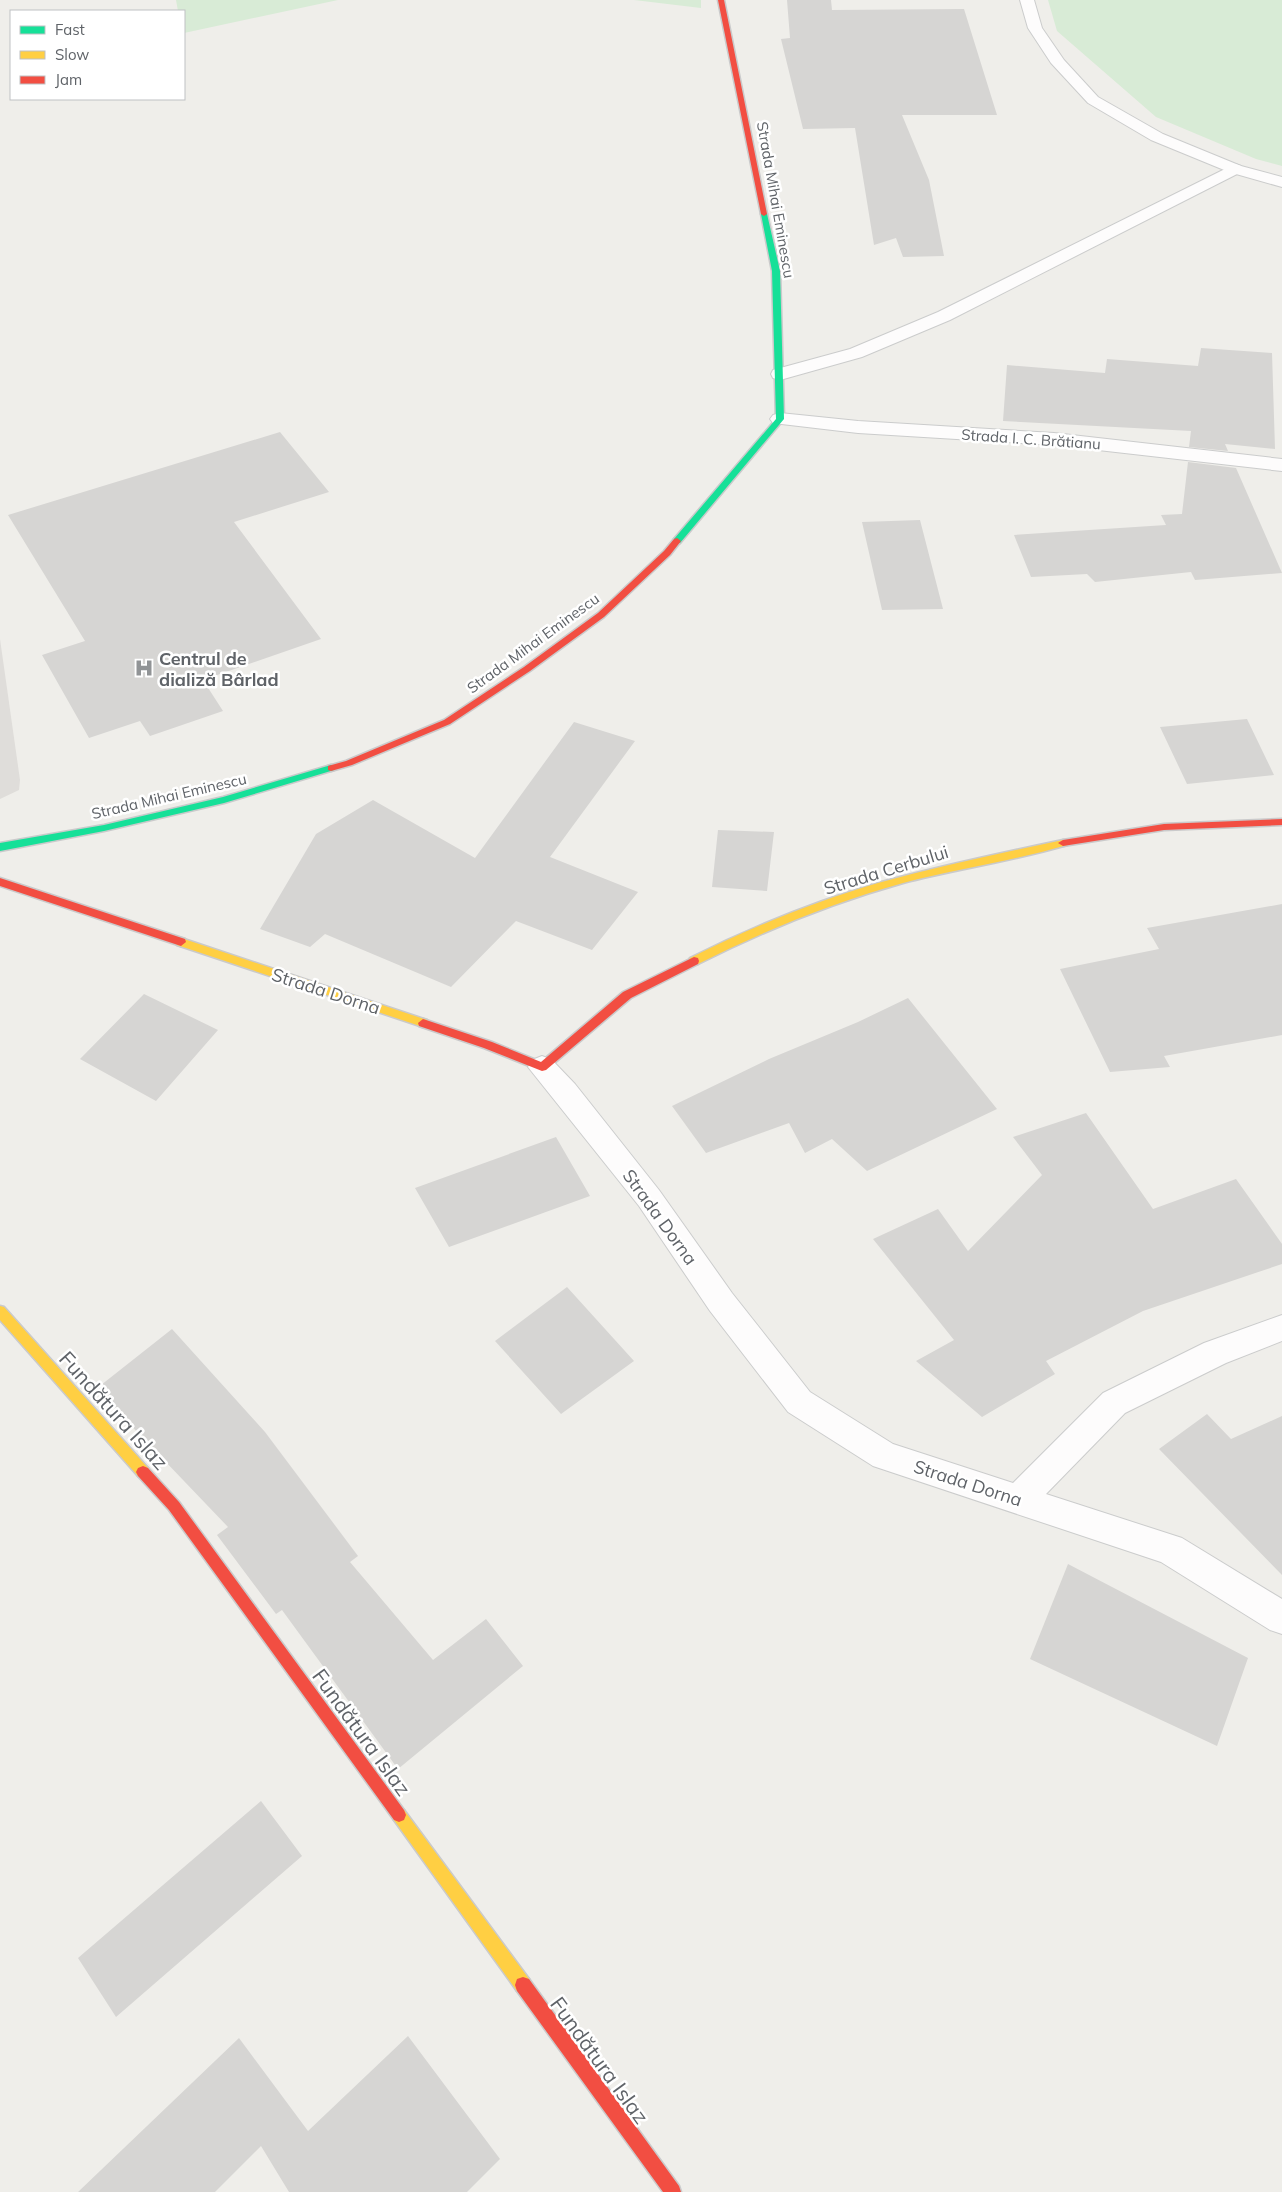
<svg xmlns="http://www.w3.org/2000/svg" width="1282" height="2192" viewBox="0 0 1282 2192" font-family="Mulish,sans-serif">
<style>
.industrial{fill:#dfddda}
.green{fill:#d8ebd6}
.building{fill:#d6d5d3}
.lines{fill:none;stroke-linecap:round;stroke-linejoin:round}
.lane-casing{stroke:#cbcccc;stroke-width:2}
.street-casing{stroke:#cbcccc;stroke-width:2}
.fast-casing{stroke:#cacacb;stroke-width:3}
.slow-casing{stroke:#cacacb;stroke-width:3}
.jam-casing{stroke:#cacacb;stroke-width:3}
.lane{fill:#fdfcfc;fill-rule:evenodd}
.street{fill:#fdfcfc;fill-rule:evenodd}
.fast{fill:#16e098;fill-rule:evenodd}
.slow{fill:#ffcf43;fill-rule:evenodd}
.jam{fill:#f24e42;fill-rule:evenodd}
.labels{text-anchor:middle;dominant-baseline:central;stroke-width:5;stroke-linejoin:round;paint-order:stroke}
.far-street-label{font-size:15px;fill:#5f6368;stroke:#fff}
.poi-label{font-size:18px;font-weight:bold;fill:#5f6368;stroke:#fff;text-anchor:start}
.street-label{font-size:18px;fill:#5f6368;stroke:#fff}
.near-street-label{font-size:21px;fill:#5f6368;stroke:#fff}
</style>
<rect width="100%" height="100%" fill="#efeeea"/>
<path class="industrial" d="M 0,639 L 20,780 L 19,790 L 0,799 Z"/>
<path class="green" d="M 176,0 L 338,0 L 184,33 L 184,11 L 178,11 Z
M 634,0 L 701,0 L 701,8 Z
M 1048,0 L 1282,0 L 1282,166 L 1256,159 L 1156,117 L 1057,31 Z"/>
<path class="building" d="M 787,0 L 831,0 L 832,10 L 964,9 L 997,115 L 902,115 L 929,180 L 944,256 L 903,257 L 896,238 L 874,245 L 855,128 L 803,129 L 781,39 L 790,38 Z
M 1201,348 L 1272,353 L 1275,449 L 1225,444 L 1228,451 L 1189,447 L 1191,431 L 1003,421 L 1007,365 L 1105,373 L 1107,359 L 1198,366 Z
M 280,432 L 329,492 L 234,522 L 321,639 L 203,680 L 223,711 L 150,736 L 140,721 L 89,738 L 42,655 L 85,641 L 8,515 Z
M 1188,462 L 1236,468 L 1282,573 L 1195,580 L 1191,572 L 1095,582 L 1087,574 L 1031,577 L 1014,535 L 1166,525 L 1161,515 L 1182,514 Z
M 920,520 L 943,609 L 882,610 L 862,522 Z
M 1247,719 L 1274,775 L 1187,784 L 1160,727 Z
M 574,722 L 635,741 L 550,857 L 638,892 L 592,950 L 516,921 L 451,987 L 325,934 L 310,947 L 260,929 L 316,834 L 373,800 L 475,858 Z
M 718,830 L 774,832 L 767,891 L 712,887 Z
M 1282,904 L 1282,1035 L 1164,1056 L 1170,1067 L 1110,1072 L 1060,969 L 1159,949 L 1147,928 Z
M 144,994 L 218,1030 L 156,1101 L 80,1059 Z
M 908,998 L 997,1109 L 867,1171 L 832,1139 L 805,1153 L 789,1123 L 706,1153 L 672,1106 L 769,1059 L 858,1022 Z
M 1086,1113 L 1153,1209 L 1236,1179 L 1282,1244 L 1282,1264 L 1143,1311 L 1046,1361 L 1055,1374 L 982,1417 L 916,1361 L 954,1340 L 873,1239 L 938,1209 L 968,1251 L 1042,1175 L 1013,1137 Z
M 556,1137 L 590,1196 L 449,1247 L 415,1188 Z
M 567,1287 L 634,1361 L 561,1414 L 495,1341 Z
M 172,1329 L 265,1432 L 358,1556 L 350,1562 L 433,1660 L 486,1619 L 523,1666 L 398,1769 L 282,1610 L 276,1614 L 217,1535 L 228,1527 L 96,1389 Z
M 1207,1414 L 1231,1439 L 1282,1416 L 1282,1575 L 1159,1449 Z
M 1068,1564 L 1248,1658 L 1217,1746 L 1030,1659 Z
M 261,1801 L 302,1856 L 116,2017 L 78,1958 Z
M 408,2036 L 500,2159 L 467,2192 L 289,2192 L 261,2146 L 215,2192 L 78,2192 L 239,2038 L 308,2131 Z"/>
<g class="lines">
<g class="lane-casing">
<path id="lane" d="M 1235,164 L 1241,166 L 1243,169 L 1241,172 L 950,320 L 862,357 L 780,380 L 773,378 L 771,374 L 773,370 L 850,349 L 938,312 Z"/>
</g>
<g class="street-casing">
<path id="street" d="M 1020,0 L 1034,0 L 1042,28 L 1064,60 L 1098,97 L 1163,134 L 1241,166 L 1282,177 L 1282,187 L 1229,172 L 1151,140 L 1088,103 L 1051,63 L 1028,28 Z
M 780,413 L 858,421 L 1054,433 L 1282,459 L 1282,471 L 1054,445 L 858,433 L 773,423 L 770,419 L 773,415 Z
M 542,1056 L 552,1060 L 575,1084 L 659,1190 L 732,1293 L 810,1392 L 893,1444 L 1013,1483 L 1103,1393 L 1204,1343 L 1282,1315 L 1282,1341 L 1226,1363 L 1125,1413 L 1046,1494 L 1182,1538 L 1282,1599 L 1282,1634 L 1270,1630 L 1161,1562 L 873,1466 L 788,1412 L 710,1311 L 639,1206 L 528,1067 L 532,1060 Z"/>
</g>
<g class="fast-casing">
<path id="fast" d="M 764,212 L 767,214 L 780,271 L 784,419 L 680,543 L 674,543 L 674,539 L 776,419 L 772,271 L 761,214 Z
M 331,765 L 334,766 L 334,770 L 224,803 L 104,831 L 0,851 L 0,843 L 104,825 L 223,797 Z"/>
</g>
<g class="slow-casing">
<path id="slow" d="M 1063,840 L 1067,841 L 1068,843 L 1067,845 C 1013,861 957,869 903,883 C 832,903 763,931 698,964 L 690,964 L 689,961 L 690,958 C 750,928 813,902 878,883 C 939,866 1001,853 1063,840 Z
M 181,938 L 427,1020 L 428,1023 L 423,1027 L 177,945 L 176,942 L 177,939 Z
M 0,1306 L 4,1307 L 148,1468 L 150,1472 L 148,1476 L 143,1478 L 138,1476 L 0,1320 Z
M 399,1808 L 404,1810 L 529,1979 L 531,1985 L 529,1991 L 523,1993 L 517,1991 L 394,1820 L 392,1815 L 394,1810 Z"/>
</g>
<g class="jam-casing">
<path id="jam" d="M 718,0 L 724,0 L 767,214 L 764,216 L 761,214 Z
M 677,538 L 681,541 L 670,555 L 604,617 L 530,671 L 450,724 L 352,765 L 331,771 L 328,770 L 328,766 L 346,761 L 444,720 L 524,667 L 598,613 L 664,551 L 674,539 Z
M 1282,819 L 1282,825 L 1164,830 L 1063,846 L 1058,843 L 1063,840 L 1164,824 Z
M 0,878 L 185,939 L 186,942 L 181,946 L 0,886 Z
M 694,957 L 698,958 L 699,961 L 698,964 L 631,998 L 546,1070 L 542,1071 L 484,1048 L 419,1026 L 418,1023 L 423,1019 L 492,1042 L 541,1062 L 623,992 Z
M 143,1466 L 148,1468 L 179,1502 L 404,1810 L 406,1815 L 404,1820 L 399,1822 L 394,1820 L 169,1510 L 138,1476 L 136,1472 L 138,1468 Z
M 523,1977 L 529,1979 L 679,2186 L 681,2192 L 663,2192 L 517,1991 L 515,1985 L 517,1979 Z"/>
</g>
<use href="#lane" class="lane"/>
<use href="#street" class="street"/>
<use href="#fast" class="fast"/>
<use href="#slow" class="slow"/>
<use href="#jam" class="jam"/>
</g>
<defs>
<g id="hospital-bare" transform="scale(1.5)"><path d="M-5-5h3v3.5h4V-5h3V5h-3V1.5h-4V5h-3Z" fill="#919496" stroke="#fff" stroke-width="2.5" paint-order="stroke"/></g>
</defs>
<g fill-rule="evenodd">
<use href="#hospital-bare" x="144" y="668"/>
</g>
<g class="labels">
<g class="far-street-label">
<text transform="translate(776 200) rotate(80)">Strada Mihai Eminescu</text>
<text transform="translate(1031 439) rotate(4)">Strada I. C. Brătianu</text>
<text transform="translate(533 643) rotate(-36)">Strada Mihai Eminescu</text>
<text transform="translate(169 796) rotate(-13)">Strada Mihai Eminescu</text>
</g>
<g class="poi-label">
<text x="159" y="658">Centrul de<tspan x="159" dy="21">dializă Bârlad</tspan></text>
</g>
<g class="street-label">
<text transform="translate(886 870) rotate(-17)">Strada Cerbului</text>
<text transform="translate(326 991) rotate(18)">Strada Dorna</text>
<text transform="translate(660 1217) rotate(54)">Strada Dorna</text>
<text transform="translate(968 1483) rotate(18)">Strada Dorna</text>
</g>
<g class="near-street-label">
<text transform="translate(114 1410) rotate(48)">Fundătura Islaz</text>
<text transform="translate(362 1732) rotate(54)">Fundătura Islaz</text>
<text transform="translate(600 2060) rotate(54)">Fundătura Islaz</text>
</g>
</g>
<rect x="10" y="10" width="175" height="90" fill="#ffffff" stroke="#bfc1c3"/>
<rect x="20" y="26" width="25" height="8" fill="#16e098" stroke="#bfc1c3"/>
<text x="55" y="35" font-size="15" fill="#5f6368">Fast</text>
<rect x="20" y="51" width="25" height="8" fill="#ffcf43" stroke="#bfc1c3"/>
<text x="55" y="60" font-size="15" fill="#5f6368">Slow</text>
<rect x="20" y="76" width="25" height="8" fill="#f24e42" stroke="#bfc1c3"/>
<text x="55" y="85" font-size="15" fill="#5f6368">Jam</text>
</svg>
